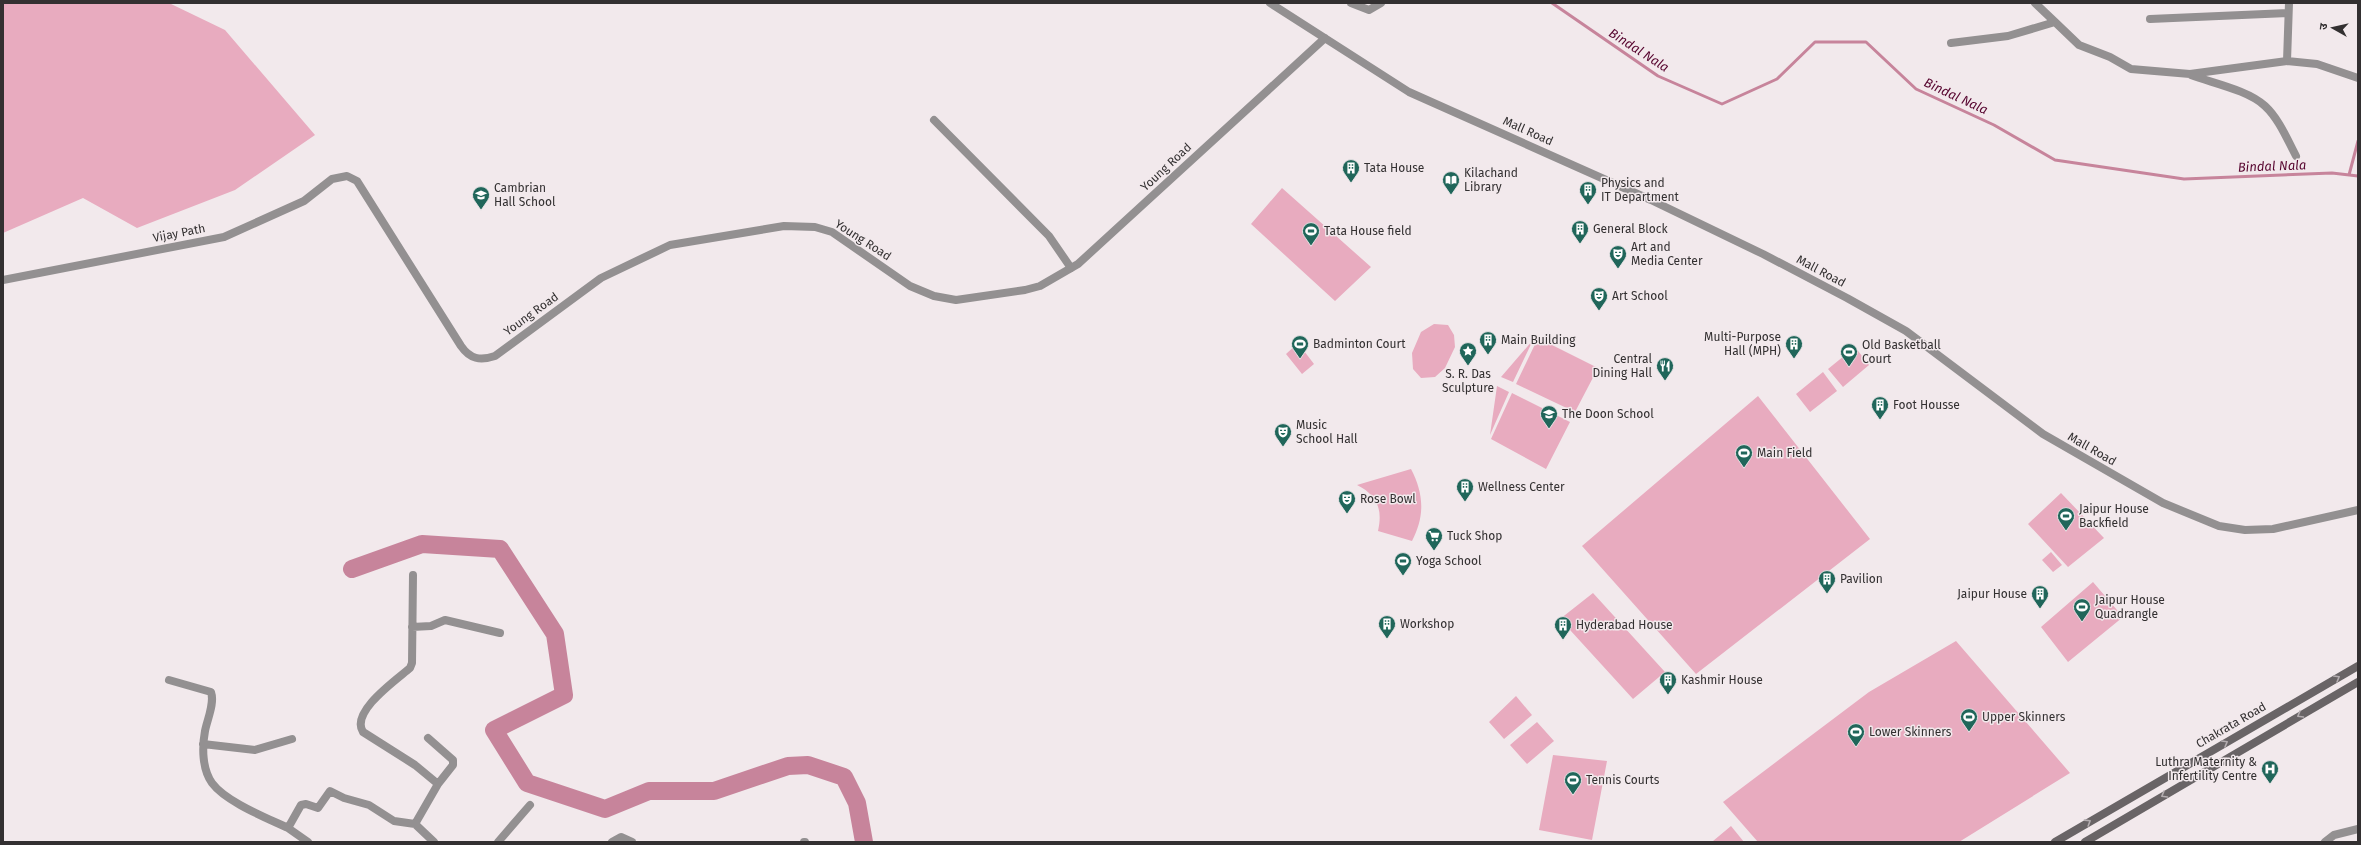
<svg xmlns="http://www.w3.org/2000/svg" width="2361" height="845" viewBox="0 0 2361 845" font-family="'Fira Sans','Noto Sans Devanagari',sans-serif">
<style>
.green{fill:#e8abbf}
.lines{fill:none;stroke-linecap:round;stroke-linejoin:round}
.stream{stroke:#c7849b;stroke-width:3}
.river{stroke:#c7849b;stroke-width:18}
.minor{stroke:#939091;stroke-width:8}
.tertiary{stroke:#939091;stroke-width:8}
.secondary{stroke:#696466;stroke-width:8}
.oneway{stroke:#b4adb0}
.labels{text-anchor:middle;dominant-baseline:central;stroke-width:3;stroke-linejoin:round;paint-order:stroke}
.street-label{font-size:12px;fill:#333031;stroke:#f2e9ec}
.poi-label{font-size:12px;fill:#333031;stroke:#f2e9ec;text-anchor:start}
.water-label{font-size:13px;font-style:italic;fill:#57052f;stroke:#f2e9ec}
</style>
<rect width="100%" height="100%" fill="#f2e9ec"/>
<path class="green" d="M 3,3 L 169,3 L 225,30 L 315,135 L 235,190 L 137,228 L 83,198 L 3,233 Z
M 1282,188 L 1371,267 L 1335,301 L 1251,224 Z
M 1434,324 L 1448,325 L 1454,335 L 1455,347 L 1445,368 L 1435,377 L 1421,378 L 1413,369 L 1412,353 L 1421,332 Z
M 1538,338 L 1598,368 L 1575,412 L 1516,384 Z
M 1533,340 L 1513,382 L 1501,377 Z
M 1298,343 L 1314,364 L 1302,374 L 1286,354 Z
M 1855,347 L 1869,365 L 1843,387 L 1828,369 Z
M 1823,372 L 1837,391 L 1810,412 L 1796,394 Z
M 1497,386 L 1509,392 L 1490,435 Z
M 1512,393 L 1570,422 L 1546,469 L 1491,439 Z
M 1758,396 L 1870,539 L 1696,674 L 1582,546 Z
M 1411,469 C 1424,494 1425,516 1412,541 L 1378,531 C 1383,509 1377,495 1357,485 Z
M 2061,493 L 2104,538 L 2068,567 L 2028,524 Z
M 2051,552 L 2062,565 L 2053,572 L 2042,560 Z
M 2093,582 L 2123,617 L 2068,662 L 2041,627 Z
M 1593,593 L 1665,672 L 1633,699 L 1560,619 Z
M 1956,641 L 2070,773 L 1959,842 L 1758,842 L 1723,802 L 1869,692 Z
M 1516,696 L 1532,715 L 1504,739 L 1489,722 Z
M 1537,722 L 1554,741 L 1527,764 L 1510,745 Z
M 1553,755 L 1607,761 L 1592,840 L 1539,830 Z
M 1731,826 L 1744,842 L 1714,842 L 1713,841 Z"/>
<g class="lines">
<path class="stream" d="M 1552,3 L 1658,76 L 1722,104 L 1777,79 L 1815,42 L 1866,42 L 1916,89 L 1994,125 L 2055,160 L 2184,179 L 2332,173 L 2358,176
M 2349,175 L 2358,141"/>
<path class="river" d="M 352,569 L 422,544 L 500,549 L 555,634 L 564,695 L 494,730 L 527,783 L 605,809 L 649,791 L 714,791 L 788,766 L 808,765 L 844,777 L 857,803 L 864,842"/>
<path class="minor" d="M 1351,3 L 1369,10 L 1381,3
M 2150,19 L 2288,13
M 2055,22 L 2079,45 L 2110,57 L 2131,69 L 2190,74 L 2287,61 L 2289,3
M 1951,43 L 2008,36 L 2055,22 L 2035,3
M 2287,61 L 2317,64 L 2358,78
M 2191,75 C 2212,83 2248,90 2265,106 C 2279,119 2287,139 2296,156
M 934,120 L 1049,236 L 1071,268
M 413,575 L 412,663 L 410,668 C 396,680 350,712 363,732 L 415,765 L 438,784 L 415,824 L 434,842
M 412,627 L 431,626 L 445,620 L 500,633
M 169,680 L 211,692 C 215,703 207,720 205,731 C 202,747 202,769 212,783 C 226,802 267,818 288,828
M 428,738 L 453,760 L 453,765 L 438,784
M 203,744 L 255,750 L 292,739
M 308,842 L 288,828 L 301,805 L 306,804 L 318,808 L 330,791 L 344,798 L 369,805 L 394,821 L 415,824
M 498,842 L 530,805
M 612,842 L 621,837 L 632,842
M 804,842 L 805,842
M 2325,842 L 2334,835 L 2358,829"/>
<path class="tertiary" d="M 1270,3 L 1409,92 L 1651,200 L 1763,254 L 1847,298 L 1906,331 L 2043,434 L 2163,503 L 2219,526 L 2245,530 L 2273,529 L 2358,510
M 3,280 L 224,237 L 304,201 L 332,179 L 347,176 L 357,181 L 461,346 C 470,359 480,361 495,356 L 601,278 L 670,245 L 784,226 L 815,227 L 832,232 L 910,286 L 934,296 L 956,300 L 1025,290 L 1040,286 L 1078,264 L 1325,38"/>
<path class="secondary" d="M 2055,842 L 2358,666
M 2085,842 L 2358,682"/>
</g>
<defs><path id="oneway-chevron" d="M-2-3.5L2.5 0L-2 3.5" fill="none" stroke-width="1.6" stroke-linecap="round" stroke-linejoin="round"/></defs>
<g class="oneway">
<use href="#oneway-chevron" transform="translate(2337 678) rotate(-30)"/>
<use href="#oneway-chevron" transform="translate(2300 715) rotate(150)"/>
<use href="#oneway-chevron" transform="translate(2225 743) rotate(-30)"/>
<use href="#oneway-chevron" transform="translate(2164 795) rotate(150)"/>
<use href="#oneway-chevron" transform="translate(2088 822) rotate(-32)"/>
</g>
<defs>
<g id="building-pin" transform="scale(0.9)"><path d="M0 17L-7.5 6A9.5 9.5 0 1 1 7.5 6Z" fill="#20665a" stroke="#f2e9ec"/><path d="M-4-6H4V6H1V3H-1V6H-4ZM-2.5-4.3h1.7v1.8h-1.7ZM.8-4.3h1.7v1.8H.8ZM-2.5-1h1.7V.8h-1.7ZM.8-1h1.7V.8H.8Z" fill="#fff"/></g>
<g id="library-pin" transform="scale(0.9)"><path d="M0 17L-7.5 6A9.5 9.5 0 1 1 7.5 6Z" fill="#20665a" stroke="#f2e9ec"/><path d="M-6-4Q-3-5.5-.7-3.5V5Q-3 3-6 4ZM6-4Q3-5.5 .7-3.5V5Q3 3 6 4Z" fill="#fff"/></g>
<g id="school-pin" transform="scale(0.9)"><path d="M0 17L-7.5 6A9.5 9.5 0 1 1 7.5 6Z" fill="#20665a" stroke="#f2e9ec"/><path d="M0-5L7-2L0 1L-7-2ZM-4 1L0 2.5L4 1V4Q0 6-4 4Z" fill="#fff"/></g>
<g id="stadium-pin" transform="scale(0.9)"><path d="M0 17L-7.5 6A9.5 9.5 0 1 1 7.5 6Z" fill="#20665a" stroke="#f2e9ec"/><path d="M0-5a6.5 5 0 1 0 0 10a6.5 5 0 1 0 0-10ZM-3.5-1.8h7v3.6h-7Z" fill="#fff"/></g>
<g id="theatre-pin" transform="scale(0.9)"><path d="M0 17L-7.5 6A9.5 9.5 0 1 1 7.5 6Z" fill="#20665a" stroke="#f2e9ec"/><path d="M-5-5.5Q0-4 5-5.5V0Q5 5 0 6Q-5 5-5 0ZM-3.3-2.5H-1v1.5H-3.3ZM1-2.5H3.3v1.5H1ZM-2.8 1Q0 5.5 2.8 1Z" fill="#fff"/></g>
<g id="sight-pin" transform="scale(0.9)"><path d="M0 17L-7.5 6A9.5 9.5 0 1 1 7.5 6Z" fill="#20665a" stroke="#f2e9ec"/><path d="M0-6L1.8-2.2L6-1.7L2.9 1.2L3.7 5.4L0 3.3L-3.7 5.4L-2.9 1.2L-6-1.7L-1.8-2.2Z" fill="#fff"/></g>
<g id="restaurant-pin" transform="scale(0.9)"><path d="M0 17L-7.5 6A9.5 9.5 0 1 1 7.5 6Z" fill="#20665a" stroke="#f2e9ec"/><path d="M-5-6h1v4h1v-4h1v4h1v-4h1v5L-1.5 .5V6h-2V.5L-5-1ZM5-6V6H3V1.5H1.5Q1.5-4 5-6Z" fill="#fff"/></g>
<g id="supermarket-pin" transform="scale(0.9)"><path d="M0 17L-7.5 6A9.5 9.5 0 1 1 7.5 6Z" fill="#20665a" stroke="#f2e9ec"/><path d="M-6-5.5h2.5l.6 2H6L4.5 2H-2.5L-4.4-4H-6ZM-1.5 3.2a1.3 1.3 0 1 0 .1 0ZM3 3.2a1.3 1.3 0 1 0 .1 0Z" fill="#fff"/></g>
<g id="hospital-pin" transform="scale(0.9)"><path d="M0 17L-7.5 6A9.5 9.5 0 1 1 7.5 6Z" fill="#20665a" stroke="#f2e9ec"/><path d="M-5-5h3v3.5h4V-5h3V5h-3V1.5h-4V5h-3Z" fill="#fff"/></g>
</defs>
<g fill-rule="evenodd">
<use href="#building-pin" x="1351" y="168"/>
<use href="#library-pin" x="1451" y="180"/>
<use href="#building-pin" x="1588" y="190"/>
<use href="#school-pin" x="481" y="195"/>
<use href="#building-pin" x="1580" y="229"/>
<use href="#stadium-pin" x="1311" y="231"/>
<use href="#theatre-pin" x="1618" y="254"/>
<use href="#theatre-pin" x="1599" y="296"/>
<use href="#building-pin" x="1488" y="340"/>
<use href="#stadium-pin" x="1300" y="344"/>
<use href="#building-pin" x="1794" y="344"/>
<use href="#sight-pin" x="1468" y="351"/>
<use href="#stadium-pin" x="1849" y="352"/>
<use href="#restaurant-pin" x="1665" y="366"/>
<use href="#building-pin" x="1880" y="405"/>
<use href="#school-pin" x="1549" y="414"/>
<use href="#theatre-pin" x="1283" y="432"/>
<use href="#stadium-pin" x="1744" y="453"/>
<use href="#building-pin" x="1465" y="487"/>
<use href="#theatre-pin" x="1347" y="499"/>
<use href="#stadium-pin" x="2066" y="516"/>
<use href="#supermarket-pin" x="1434" y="536"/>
<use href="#stadium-pin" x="1403" y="561"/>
<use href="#building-pin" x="1827" y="579"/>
<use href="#building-pin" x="2040" y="594"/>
<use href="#stadium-pin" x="2082" y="607"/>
<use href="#building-pin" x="1387" y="624"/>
<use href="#building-pin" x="1563" y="625"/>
<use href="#building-pin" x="1668" y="680"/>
<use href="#stadium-pin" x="1969" y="717"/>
<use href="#stadium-pin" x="1856" y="732"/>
<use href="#hospital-pin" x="2270" y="769"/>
<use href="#stadium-pin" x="1573" y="780"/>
</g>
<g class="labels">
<g class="street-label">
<text transform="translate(1528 131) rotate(24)">Mall Road</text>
<text transform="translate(1166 167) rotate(-43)">Young Road</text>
<text transform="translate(179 233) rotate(-11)">Vijay Path</text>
<text transform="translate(863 240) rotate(33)">Young Road</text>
<text transform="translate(1821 271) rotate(28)">Mall Road</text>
<text transform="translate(531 314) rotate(-36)">Young Road</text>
<text transform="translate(2092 449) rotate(30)">Mall Road</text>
<text transform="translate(2231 725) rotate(-30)">Chakrata Road</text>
</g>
<g class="poi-label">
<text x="1364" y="168">Tata House</text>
<text x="1464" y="173">Kilachand<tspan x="1464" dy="14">Library</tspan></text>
<text x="1601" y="183">Physics and<tspan x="1601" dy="14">IT Department</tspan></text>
<text x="494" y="188">Cambrian<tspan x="494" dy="14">Hall School</tspan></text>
<text x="1593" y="229">General Block</text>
<text x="1324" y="231">Tata House field</text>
<text x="1631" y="247">Art and<tspan x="1631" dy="14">Media Center</tspan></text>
<text x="1612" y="296">Art School</text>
<text x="1781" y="337" text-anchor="end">Multi-Purpose<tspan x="1781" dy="14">Hall (MPH)</tspan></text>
<text x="1501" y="340">Main Building</text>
<text x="1313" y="344">Badminton Court</text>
<text x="1862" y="345">Old Basketball<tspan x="1862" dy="14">Court</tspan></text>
<text x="1652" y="359" text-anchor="end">Central<tspan x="1652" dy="14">Dining Hall</tspan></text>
<text x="1468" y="374" text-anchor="middle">S. R. Das<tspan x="1468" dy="14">Sculpture</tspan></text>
<text x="1893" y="405">Foot Housse</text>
<text x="1562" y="414">The Doon School</text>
<text x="1296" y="425">Music<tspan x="1296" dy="14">School Hall</tspan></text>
<text x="1757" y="453">Main Field</text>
<text x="1478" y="487">Wellness Center</text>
<text x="1360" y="499">Rose Bowl</text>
<text x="2079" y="509">Jaipur House<tspan x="2079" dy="14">Backfield</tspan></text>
<text x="1447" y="536">Tuck Shop</text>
<text x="1416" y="561">Yoga School</text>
<text x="1840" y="579">Pavilion</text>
<text x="2027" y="594" text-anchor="end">Jaipur House</text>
<text x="2095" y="600">Jaipur House<tspan x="2095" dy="14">Quadrangle</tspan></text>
<text x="1400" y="624">Workshop</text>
<text x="1576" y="625">Hyderabad House</text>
<text x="1681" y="680">Kashmir House</text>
<text x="1982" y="717">Upper Skinners</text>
<text x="1869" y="732">Lower Skinners</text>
<text x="2257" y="762" text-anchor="end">Luthra Maternity &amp;<tspan x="2257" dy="14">Infertility Centre</tspan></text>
<text x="1586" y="780">Tennis Courts</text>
</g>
<g class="water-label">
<text transform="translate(1639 50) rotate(33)">Bindal Nala</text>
<text transform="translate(1956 96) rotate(25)">Bindal Nala</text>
<text transform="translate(2272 166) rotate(-2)">Bindal Nala</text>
</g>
</g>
<rect width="2361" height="845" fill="none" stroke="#333031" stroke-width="8"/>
<g transform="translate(2333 28) rotate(278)" stroke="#f2e9ec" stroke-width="3" paint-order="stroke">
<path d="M0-3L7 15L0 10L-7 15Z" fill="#333031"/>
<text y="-6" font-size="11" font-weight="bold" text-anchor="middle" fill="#333031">उ</text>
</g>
</svg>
